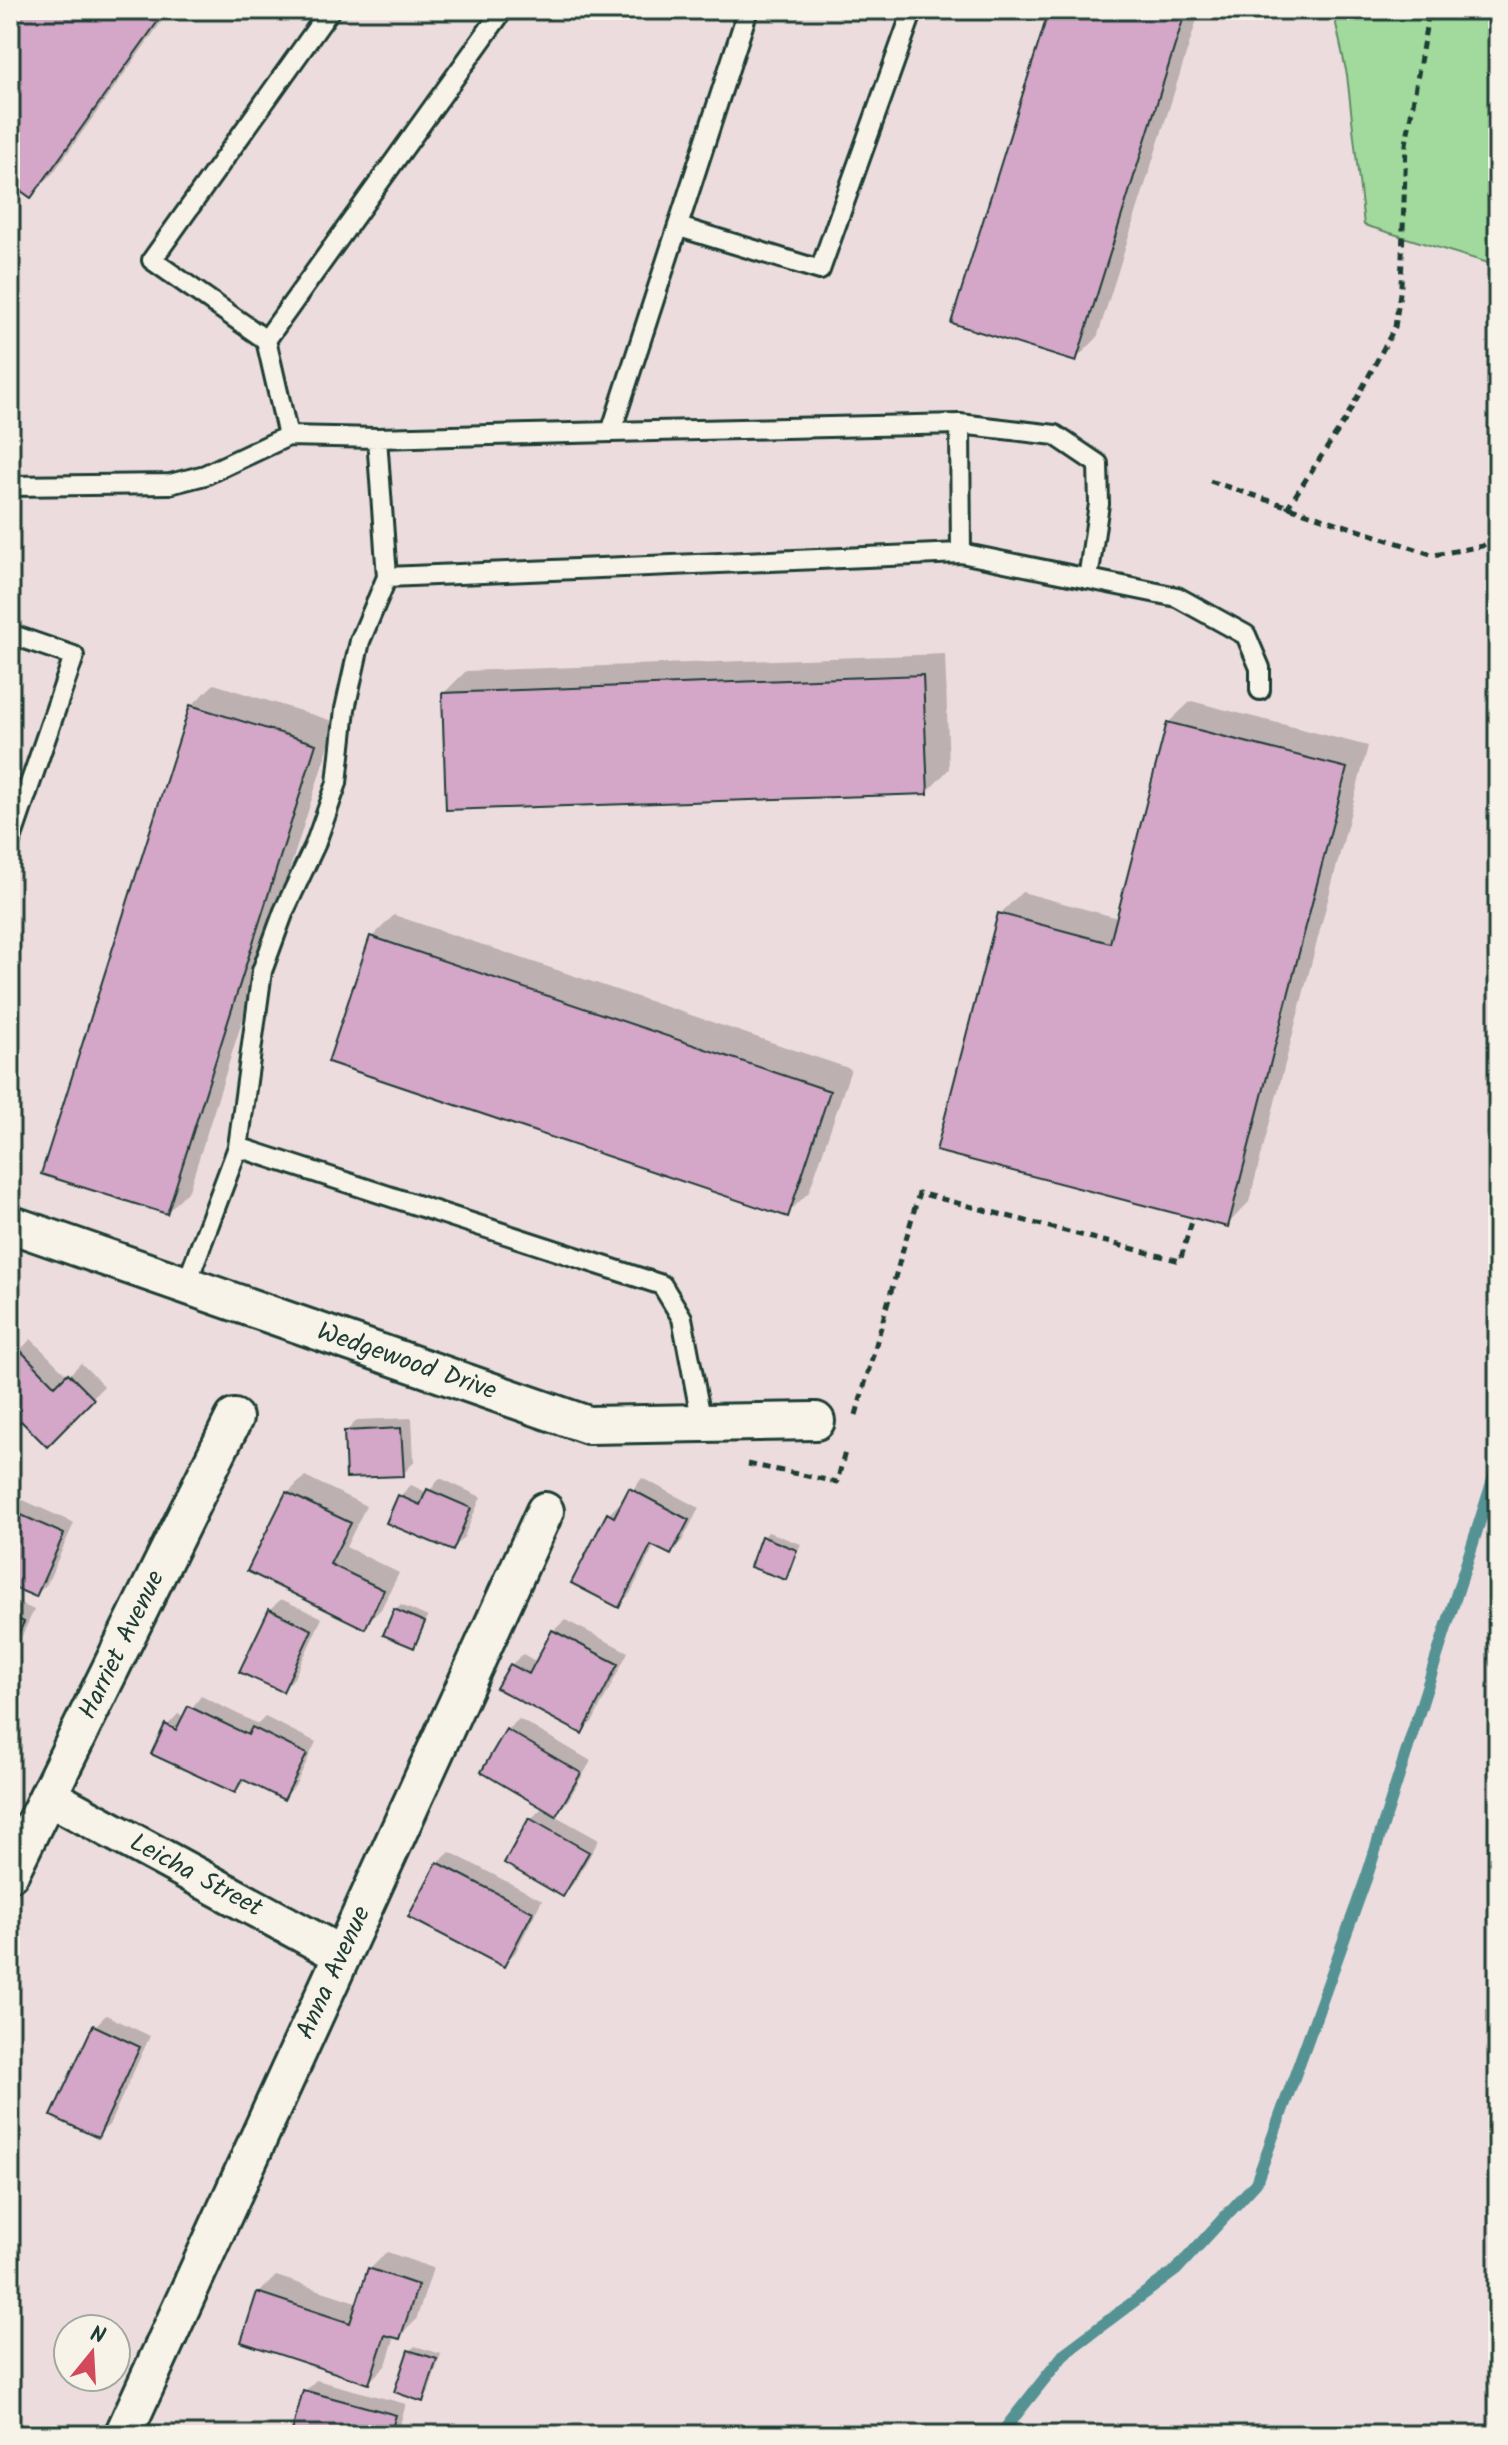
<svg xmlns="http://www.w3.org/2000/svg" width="1508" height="2445" viewBox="0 0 1508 2445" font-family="Kalam,sans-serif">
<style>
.green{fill:#a2d99c;stroke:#608b68;stroke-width:2}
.shadow{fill:#0003}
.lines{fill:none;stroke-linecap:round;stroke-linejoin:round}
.stream{stroke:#559293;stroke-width:12}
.building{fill:#d4a6c8;stroke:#1f3d34;stroke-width:2}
.service-casing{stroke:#1f3d34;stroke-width:24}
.minor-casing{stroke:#1f3d34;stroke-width:42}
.path{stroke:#1f3d34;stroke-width:5;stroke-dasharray:8 6;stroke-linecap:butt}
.service{stroke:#f7f3e8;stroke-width:18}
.minor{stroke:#f7f3e8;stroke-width:36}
.labels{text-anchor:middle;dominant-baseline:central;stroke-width:6;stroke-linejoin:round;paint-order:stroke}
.street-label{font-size:26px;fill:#1f3d34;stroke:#f7f3e8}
</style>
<rect width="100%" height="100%" fill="#ecdcde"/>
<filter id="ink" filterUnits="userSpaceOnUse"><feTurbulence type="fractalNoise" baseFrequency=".0125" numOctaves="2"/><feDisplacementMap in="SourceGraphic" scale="16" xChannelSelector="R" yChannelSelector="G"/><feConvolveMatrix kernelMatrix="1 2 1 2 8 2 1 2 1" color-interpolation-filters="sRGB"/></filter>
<g filter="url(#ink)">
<path class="green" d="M 1333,10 L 1498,10 L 1498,266 L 1364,225 L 1347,75 Z"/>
<path class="shadow" d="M 18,10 L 170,10 L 53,173 L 31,195 L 10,180 L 10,21 Z
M 1051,10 L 1200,10 L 1097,338 L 1075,360 Z
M 945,654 L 949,769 L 927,792 L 444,693 L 466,671 Z
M 214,684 L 336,722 L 189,1190 L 167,1212 L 191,706 Z
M 1191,701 L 1368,746 L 1249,1202 L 1227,1225 L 1000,914 L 1022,892 L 1118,918 L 1168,723 Z
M 394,915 L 851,1069 L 809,1192 L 787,1214 L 372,937 Z
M 31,1339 L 68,1376 L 81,1363 L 104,1386 L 47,1444 L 21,1419 L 10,1428 L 10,1360 Z
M 412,1418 L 414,1462 L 403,1474 L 346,1432 L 357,1420 Z
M 10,1467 L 23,1476 L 10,1495 Z
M 305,1476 L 366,1506 L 346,1547 L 399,1573 L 381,1609 L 364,1626 L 250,1570 L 288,1493 Z
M 440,1478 L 481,1497 L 464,1537 L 453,1549 L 400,1496 L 411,1485 L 428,1493 Z
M 642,1478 L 699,1508 L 682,1541 L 671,1552 L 655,1544 L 630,1594 L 619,1605 L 573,1582 L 609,1514 L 620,1503 L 623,1504 Z
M 23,1500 L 74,1523 L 47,1584 L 36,1595 L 10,1583 L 10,1514 Z
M 768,1532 L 801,1544 L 786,1577 L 763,1538 Z
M 10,1599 L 34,1610 L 10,1661 Z
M 281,1599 L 322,1618 L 294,1678 L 282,1690 L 270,1610 Z
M 401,1605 L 428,1617 L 413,1645 L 396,1610 Z
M 565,1620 L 628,1652 L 593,1721 L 581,1732 L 511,1665 L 523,1654 L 537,1662 L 553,1631 Z
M 201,1696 L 258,1724 L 265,1717 L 316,1742 L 295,1786 L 284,1797 L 247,1779 L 235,1791 L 167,1726 L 178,1714 L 185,1717 Z
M 519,1719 L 591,1761 L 567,1802 L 554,1815 L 599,1840 L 574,1883 L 563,1894 L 531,1819 L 544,1806 L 507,1730 Z
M 10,1721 L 21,1729 L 10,1746 Z
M 450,1852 L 542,1900 L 515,1953 L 503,1964 L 438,1863 Z
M 106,2015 L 150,2036 L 109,2125 L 97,2136 L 95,2026 Z
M 387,2252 L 433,2268 L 416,2320 L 399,2337 L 395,2336 L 386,2365 L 369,2382 L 259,2293 L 276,2276 L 359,2303 L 370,2269 Z
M 415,2346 L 441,2354 L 428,2394 L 423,2399 L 410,2351 Z
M 316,2380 L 406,2404 L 397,2435 L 293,2435 L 305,2391 Z"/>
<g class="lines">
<path class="stream" d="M 1000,2435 L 1065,2353 L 1176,2270 L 1256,2183 L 1367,1876 L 1498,1464"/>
</g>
<path class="building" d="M 16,10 L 166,10 L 31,198 L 10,183 L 10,18 Z
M 1049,10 L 1186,10 L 1076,362 L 951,323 Z
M 923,675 L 928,794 L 446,810 L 442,693 Z
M 190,705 L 316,744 L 167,1214 L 41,1174 Z
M 1167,722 L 1347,768 L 1228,1227 L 936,1151 L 998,913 L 1110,943 Z
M 370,936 L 830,1091 L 788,1217 L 328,1062 Z
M 19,1349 L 55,1386 L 68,1373 L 94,1399 L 47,1447 L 21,1421 L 10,1431 L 10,1357 Z
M 401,1428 L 404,1476 L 346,1478 L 344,1431 Z
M 629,1488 L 689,1520 L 671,1555 L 651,1545 L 619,1608 L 571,1583 L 607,1513 L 614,1517 Z
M 427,1489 L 471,1508 L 453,1551 L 386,1523 L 398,1495 L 420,1505 Z
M 286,1492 L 351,1523 L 330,1564 L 384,1590 L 365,1629 L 247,1571 Z
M 10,1510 L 64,1534 L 36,1597 L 10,1586 Z
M 761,1536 L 797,1550 L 786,1580 L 750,1567 Z
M 269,1609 L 312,1630 L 283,1692 L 239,1672 Z
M 394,1609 L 425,1622 L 414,1648 L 383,1635 Z
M 10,1615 L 24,1622 L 10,1652 Z
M 552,1630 L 618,1664 L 582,1734 L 496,1688 L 510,1664 L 529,1674 Z
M 188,1706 L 248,1735 L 252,1727 L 307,1754 L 284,1800 L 242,1779 L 235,1793 L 151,1754 L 165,1724 L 176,1730 Z
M 506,1729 L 581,1773 L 556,1816 L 481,1772 Z
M 529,1818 L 589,1852 L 563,1897 L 504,1863 Z
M 437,1862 L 533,1912 L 504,1967 L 408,1917 Z
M 93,2025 L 140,2047 L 98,2138 L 51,2116 Z
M 368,2268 L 418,2285 L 400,2339 L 385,2335 L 369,2384 L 241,2342 L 257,2292 L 350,2323 Z
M 408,2350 L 437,2359 L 423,2402 L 394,2392 Z
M 303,2390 L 396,2415 L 390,2435 L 291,2435 Z"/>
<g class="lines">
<g class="service-casing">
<path id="service" d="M 330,10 L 152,260 L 266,340 L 288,436 L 377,438 L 611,432 L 748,10
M 679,227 L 820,270 L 913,10
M 266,340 L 503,10
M 960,424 L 1055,435 L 1098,464 L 1099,504 L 1088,579
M 611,432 L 960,424 L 961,553 L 1177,597 L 1246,635 L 1260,668 L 1260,690
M 377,438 L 387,577 L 961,553
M 10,486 L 170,484 L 205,475 L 288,436
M 10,634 L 74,656 L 10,842
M 238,1147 L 262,971 L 284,911 L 315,845 L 337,783 L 345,709 L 360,641 L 387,577
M 186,1285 L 238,1147 L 662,1285 L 682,1318 L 702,1423"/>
</g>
<g class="minor-casing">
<g id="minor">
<path id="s1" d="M 10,1224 L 588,1425 L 816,1421"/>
<path id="s2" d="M 48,1796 L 342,1955"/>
<path id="s3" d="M 10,1873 L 234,1418"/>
<path id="s4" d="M 123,2435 L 545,1511"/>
</g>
</g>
<path class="path" d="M 1210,481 L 1434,555 L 1482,546 L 1498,535
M 1287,508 L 1344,422 L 1395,327 L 1401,286 L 1406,144 L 1429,10
M 856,1415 L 919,1193 L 1180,1261 L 1193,1218
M 748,1464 L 837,1482 L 846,1448"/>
<use href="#service" class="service"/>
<use href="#minor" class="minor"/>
</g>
</g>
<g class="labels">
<g class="street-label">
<text stroke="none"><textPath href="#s1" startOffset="420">Wedgewood Drive</textPath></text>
<text stroke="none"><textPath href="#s3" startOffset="254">Harriet Avenue</textPath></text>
<text stroke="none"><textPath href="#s2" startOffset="168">Leicha Street</textPath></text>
<text stroke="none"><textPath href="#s4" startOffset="508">Anna Avenue</textPath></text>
</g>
</g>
<rect width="1508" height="2445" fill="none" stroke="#f7f3e8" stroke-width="40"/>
<rect x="20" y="20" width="1468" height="2405" fill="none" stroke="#1f3d34" stroke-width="3" filter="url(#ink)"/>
<g transform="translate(92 2353) rotate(18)"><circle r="38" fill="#f7f3e8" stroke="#a1aaa0" stroke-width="2"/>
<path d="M0-6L14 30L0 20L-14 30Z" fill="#d1495b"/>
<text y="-12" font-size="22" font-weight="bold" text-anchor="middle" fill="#1f3d34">N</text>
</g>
</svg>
